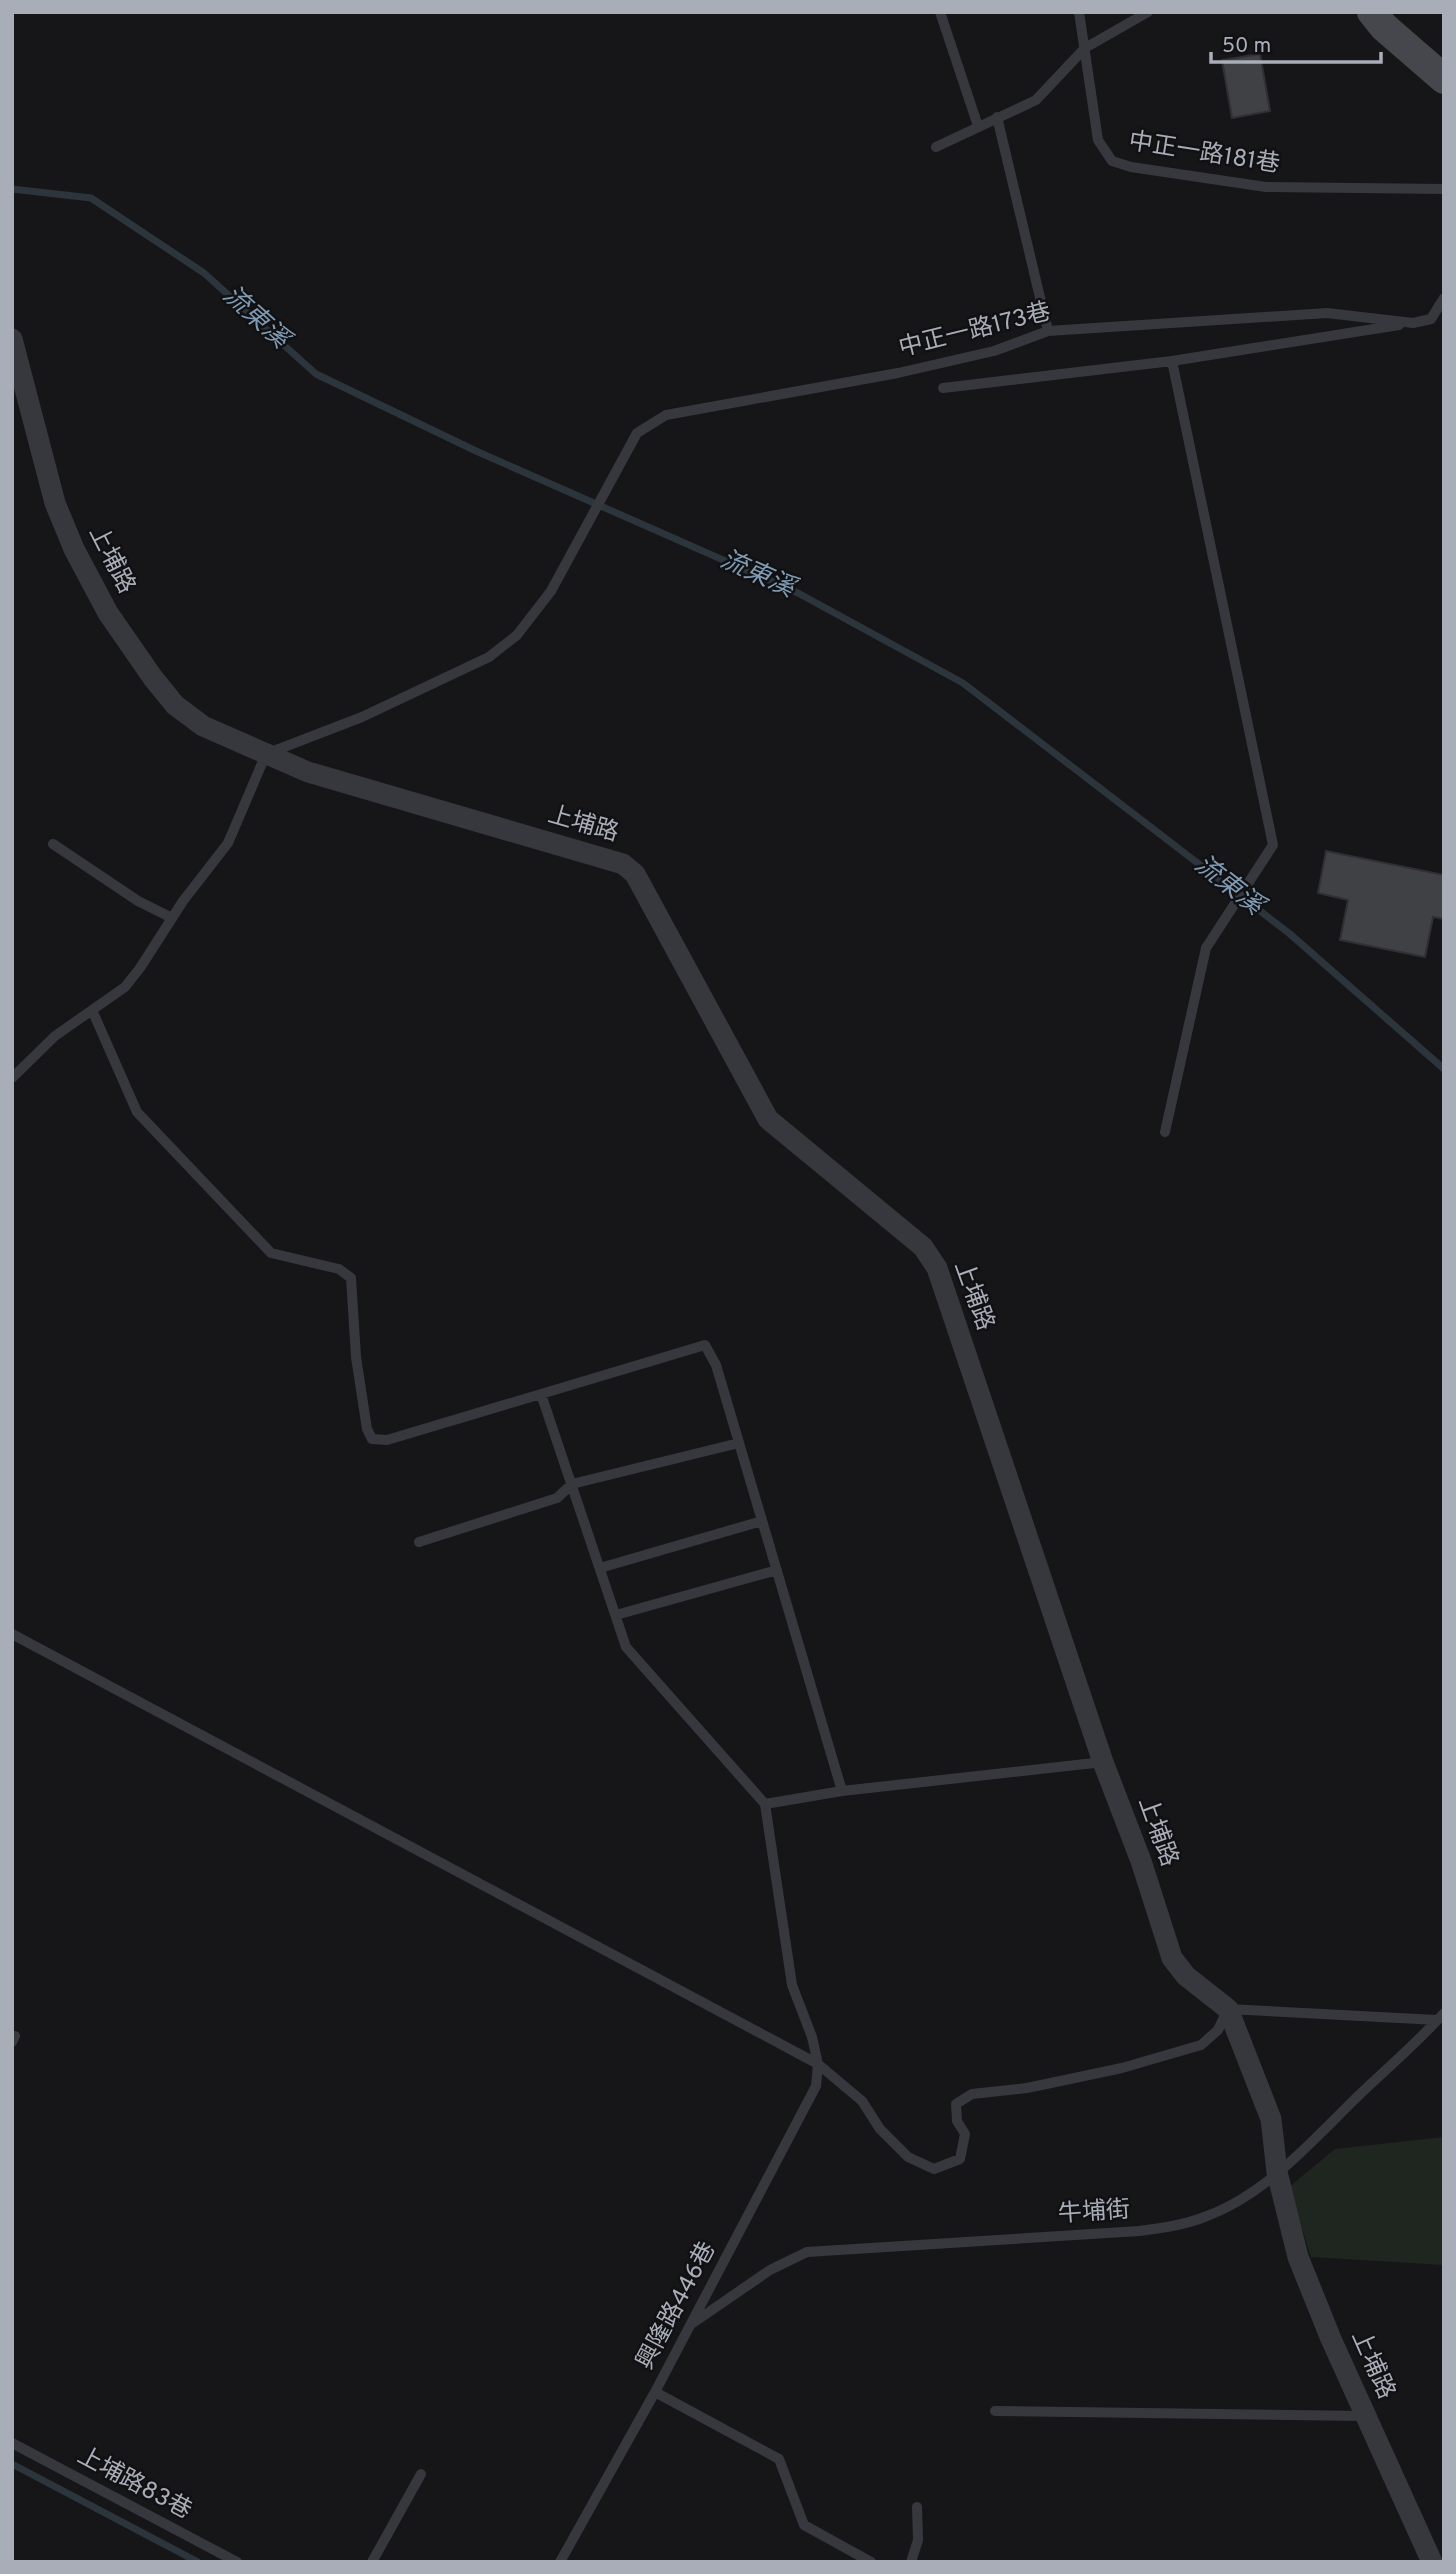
<svg xmlns="http://www.w3.org/2000/svg" width="1456" height="2574" viewBox="0 0 1456 2574" font-family="Overpass,'Noto Sans TC',sans-serif">
<style>
.green{fill:#1e261f}
.lines{fill:none;stroke-linecap:round;stroke-linejoin:round}
.stream{stroke:#2c353c;stroke-width:7}
.building{fill:#404145;stroke:#303034;stroke-width:2}
.lane{stroke:#37383d;stroke-width:10}
.street{stroke:#37383d;stroke-width:21}
.secondary{stroke:#45474d;stroke-width:30}
.labels{text-anchor:middle;dominant-baseline:central;stroke-width:5;stroke-linejoin:round;paint-order:stroke}
.street-label{font-size:24px;fill:#a8adb8;stroke:#111113}
.water-label{font-size:26px;font-style:italic;fill:#7f9bb3;stroke:#111113}
</style>
<rect width="100%" height="100%" fill="#161618"/>
<path class="green" d="M 1444,2137 L 1444,2265 L 1311,2257 L 1289,2187 L 1335,2149 Z"/>
<g class="lines">
<path class="stream" d="M 12,189 L 91,198 L 204,273 L 316,374 L 476,451 L 798,593 L 963,683 L 1290,934 L 1444,1069
M 12,2464 L 198,2562"/>
</g>
<path class="building" d="M 1260,54 L 1270,111 L 1232,118 L 1222,60 Z
M 1326,851 L 1444,875 L 1444,919 L 1433,917 L 1425,957 L 1340,940 L 1348,900 L 1318,893 Z"/>
<g class="lines">
<path class="lane" d="M 940,12 L 978,126
M 1079,12 L 1098,140 L 1112,161 L 1131,167 L 1266,187 L 1444,189
M 997,117 L 1048,331
M 936,147 L 1036,100 L 1085,48 L 1148,12
M 943,388 L 1172,361
M 53,844 L 138,901 L 172,918
M 92,1010 L 137,1112 L 271,1253 L 339,1269 L 351,1278 L 356,1357 L 367,1429 L 372,1439 L 387,1440 L 705,1345 L 716,1365 L 842,1791
M 12,1078 L 55,1036 L 125,987 L 140,968 L 183,901 L 228,843 L 266,754 L 362,717 L 489,657 L 517,635 L 551,591 L 637,433 L 666,415 L 898,373 L 994,351 L 1048,331 L 1327,313 L 1413,323 L 1431,319 L 1444,298
M 1165,1132 L 1206,948 L 1273,845 L 1172,361 L 1399,325
M 541,1394 L 626,1647 L 765,1804 L 792,1985 L 812,2037 L 818,2064 L 816,2086 L 655,2392 L 560,2562
M 419,1542 L 557,1498 L 572,1484 L 739,1443
M 600,1568 L 762,1521
M 616,1615 L 777,1570
M 12,1634 L 818,2064 L 862,2101 L 880,2129 L 908,2157 L 934,2169 L 960,2159 L 965,2134 L 957,2121 L 956,2104 L 972,2094 L 1027,2088 L 1122,2068 L 1201,2045 L 1218,2030 L 1228,2009 L 1437,2020
M 765,1804 L 842,1791 L 1103,1762
M 12,2042 L 15,2036
M 693,2323 L 770,2270 L 807,2252 L 1139,2231 C 1162,2228 1185,2225 1207,2216 C 1266,2194 1311,2142 1356,2098 C 1385,2070 1417,2043 1444,2013
M 655,2392 L 779,2459 L 804,2525 L 871,2562
M 995,2411 L 1366,2416
M 12,2443 L 237,2562
M 372,2562 L 421,2474
M 911,2562 L 918,2540 L 917,2507"/>
<path class="street" d="M 12,339 L 55,503 L 74,549 L 108,613 L 153,678 L 175,705 L 203,726 L 308,772 L 623,864 L 635,874 L 768,1119 L 923,1247 L 937,1268 L 1103,1762 L 1141,1861 L 1172,1958 L 1186,1976 L 1228,2009 L 1271,2119 L 1277,2172 L 1298,2257 L 1331,2339 L 1432,2562"/>
<path class="secondary" d="M 1372,12 L 1384,27 L 1444,79"/>
</g>
<g class="labels">
<g class="street-label">
<text transform="translate(1204 154) rotate(9)">中正一路181巷</text>
<text transform="translate(975 331) rotate(-14)">中正一路173巷</text>
<text transform="translate(111 560) rotate(63)">上埔路</text>
<text transform="translate(583 825) rotate(16)">上埔路</text>
<text transform="translate(973 1296) rotate(70)">上埔路</text>
<text transform="translate(1157 1832) rotate(70)">上埔路</text>
<text transform="translate(1094 2213) rotate(-4)">牛埔街</text>
<text transform="translate(677 2306) rotate(-62)">興隆路446巷</text>
<text transform="translate(1372 2365) rotate(66)">上埔路</text>
<text transform="translate(134 2484) rotate(28)">上埔路83巷</text>
</g>
<g class="water-label">
<text transform="translate(255 318) rotate(42)">流東溪</text>
<text transform="translate(757 575) rotate(24)">流東溪</text>
<text transform="translate(1228 886) rotate(38)">流東溪</text>
</g>
</g>
<rect width="1456" height="2574" fill="none" stroke="#a8adb8" stroke-width="28"/>
<path d="M1211 52v10h170v-10" fill="none" stroke="#a8adb8" stroke-width="3.5"/>
<text x="1222" y="52" font-size="21" fill="#a8adb8" stroke="#111113" stroke-width="5" paint-order="stroke">50 m</text>
</svg>
